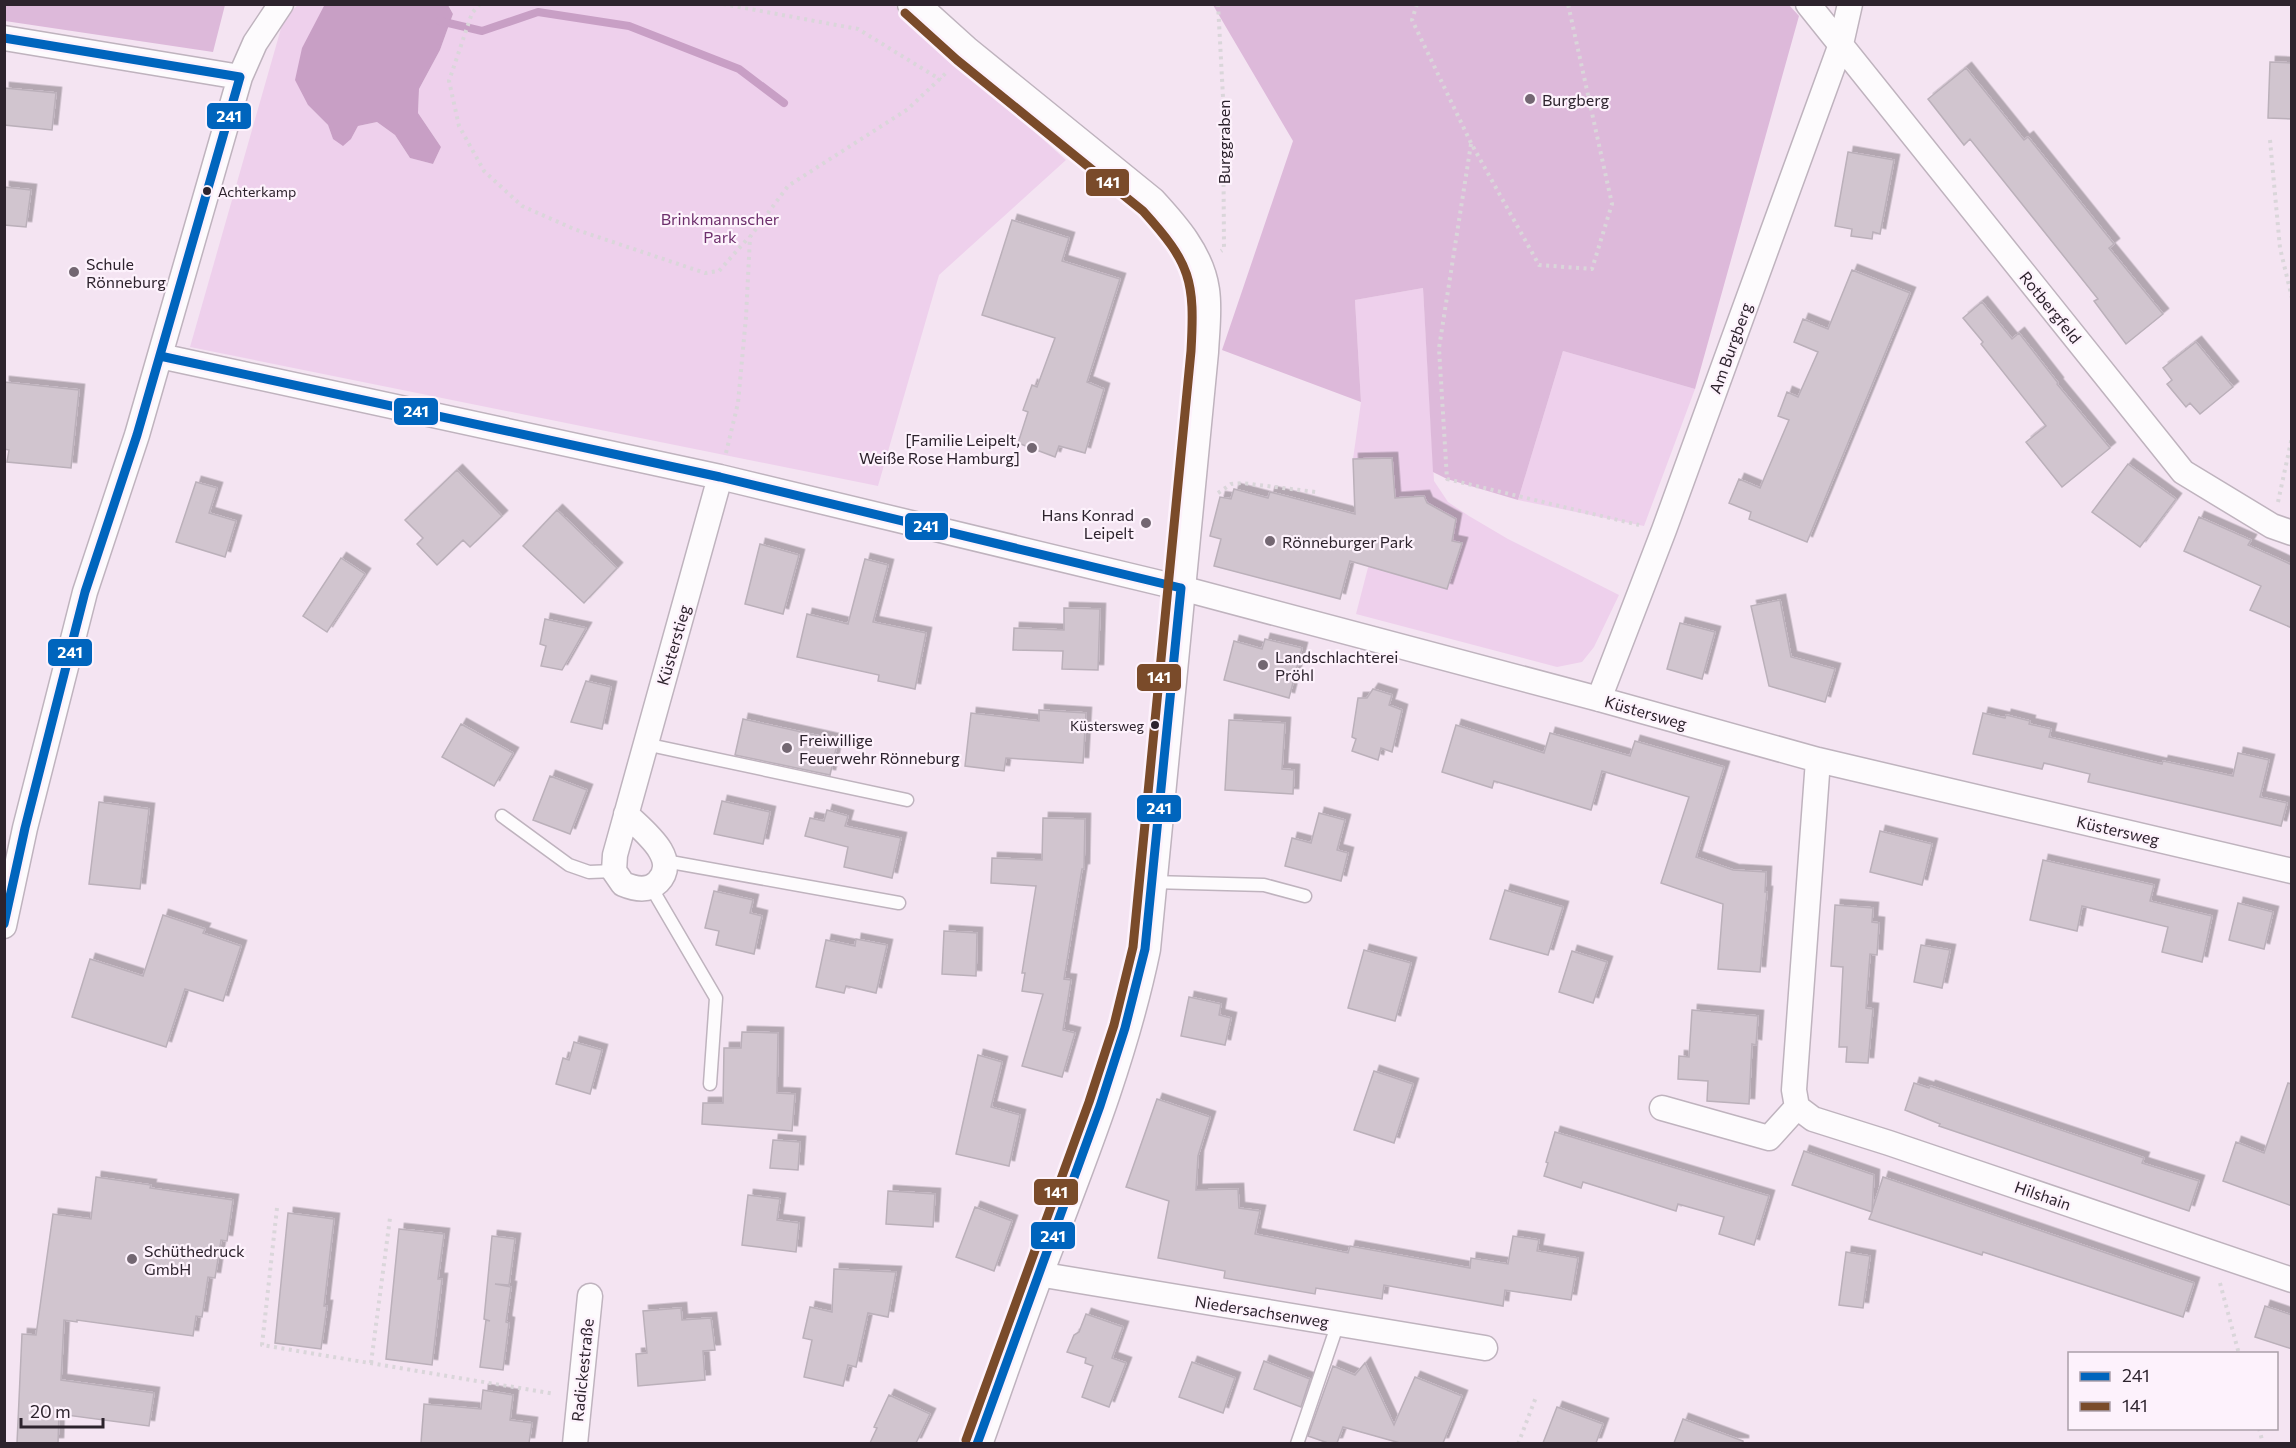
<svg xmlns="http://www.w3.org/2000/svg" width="2296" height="1448" viewBox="0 0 2296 1448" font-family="Commissioner,sans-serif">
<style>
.green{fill:#eed0ec}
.forest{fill:#ddb9da}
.water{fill:#c89fc5}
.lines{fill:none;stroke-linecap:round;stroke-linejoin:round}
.stream{stroke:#c89fc5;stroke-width:8}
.building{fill:#d1c5cf;stroke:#bbb0ba;stroke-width:1.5;filter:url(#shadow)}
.service-casing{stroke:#bfb3be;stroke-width:15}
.minor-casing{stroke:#bfb3be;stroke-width:27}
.tertiary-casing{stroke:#bfb3be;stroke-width:33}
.path{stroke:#dad6da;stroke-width:4;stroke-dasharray:3 4.5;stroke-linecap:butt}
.service{stroke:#fdfbfd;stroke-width:12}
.minor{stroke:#fdfbfd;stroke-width:24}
.tertiary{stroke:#fdfbfd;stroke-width:30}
.bus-1-casing{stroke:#fdf2fc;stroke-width:14}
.bus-2-casing{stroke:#fdf2fc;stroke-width:14}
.bus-1{stroke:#0065bd;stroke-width:9}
.bus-2{stroke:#7a4b2a;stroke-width:9}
.poi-dot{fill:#736772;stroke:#fdf2fc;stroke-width:2}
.bus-dot{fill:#2d232d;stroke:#fdf2fc;stroke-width:2}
.labels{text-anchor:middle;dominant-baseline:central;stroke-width:4.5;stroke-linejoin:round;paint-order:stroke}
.bus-label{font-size:14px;fill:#2d232d;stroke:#fdf2fc;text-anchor:start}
.poi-label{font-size:16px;fill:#2d232d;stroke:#fdf2fc;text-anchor:start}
.street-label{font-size:16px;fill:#2d232d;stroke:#fdf2fc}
.park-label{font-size:16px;fill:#6d2f6c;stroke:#fdf2fc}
.line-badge{stroke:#fdf2fc;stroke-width:2}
.badge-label{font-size:16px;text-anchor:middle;font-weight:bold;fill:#fff}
</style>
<defs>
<filter id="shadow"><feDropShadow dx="5.5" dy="-5.5" stdDeviation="0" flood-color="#0004"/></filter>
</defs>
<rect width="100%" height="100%" fill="#f4e4f2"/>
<path class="green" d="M 448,4 L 894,5 L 1066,160 L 939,275 L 878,486 L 190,347 L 284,18 L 298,5 L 325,5 L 317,21 L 308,105 L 328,125 L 333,139 L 351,139 L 358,126 L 377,122 L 395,135 L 410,158 L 433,164 L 441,147 L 418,113 L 419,89 L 440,50 L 453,14 Z
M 1423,288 L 1434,481 L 1448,502 L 1469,516 L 1508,539 L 1619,595 L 1594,647 L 1582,662 L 1557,667 L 1356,614 L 1380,521 L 1375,475 L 1353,476 L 1353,459 L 1361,402 L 1355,300 Z
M 1563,351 L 1695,389 L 1644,526 L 1518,500 Z"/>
<path class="forest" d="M 5,4 L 225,4 L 225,5 L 213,52 L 5,21 Z
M 1213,5 L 1789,5 L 1799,16 L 1695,389 L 1563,351 L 1518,500 L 1447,479 L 1433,472 L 1423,288 L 1355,300 L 1361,402 L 1222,350 L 1293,141 Z"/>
<path class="water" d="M 325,4 L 448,5 L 453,14 L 440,50 L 419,89 L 418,113 L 441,147 L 433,164 L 410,158 L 395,135 L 377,122 L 358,126 L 351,139 L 343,146 L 333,139 L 328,125 L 308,105 L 295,80 L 302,48 Z"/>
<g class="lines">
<path class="stream" d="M 440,21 L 482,31 L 538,12 L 629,26 L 739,69 L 784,103"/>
</g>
<path class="building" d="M 2270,62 L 2292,63 L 2292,119 L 2268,118 Z
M 1966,68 L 2024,140 L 2028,137 L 2114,244 L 2109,248 L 2163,314 L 2126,344 L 2094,301 L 2098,299 L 1970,139 L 1964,145 L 1928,99 Z
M 4,88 L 56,93 L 52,130 L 4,125 Z
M 1848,152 L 1894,160 L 1880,234 L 1873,232 L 1872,239 L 1851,236 L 1852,229 L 1835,226 Z
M 4,187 L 31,190 L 26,227 L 4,225 Z
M 1012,220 L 1069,238 L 1062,261 L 1120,279 L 1087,382 L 1104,389 L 1085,453 L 1059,446 L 1055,457 L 1018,443 L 1028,412 L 1023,410 L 1032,385 L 1037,387 L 1055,338 L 982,315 Z
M 1852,270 L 1910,293 L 1807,542 L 1749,519 L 1751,512 L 1729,503 L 1739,479 L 1760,488 L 1789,420 L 1778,416 L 1787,392 L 1798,397 L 1818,352 L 1794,342 L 1803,319 L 1828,329 Z
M 1982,302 L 2012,339 L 2019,333 L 2058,383 L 2057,384 L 2110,448 L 2062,487 L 2026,442 L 2046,426 L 1981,344 L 1983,342 L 1963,318 Z
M 2196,342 L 2233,387 L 2200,414 L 2190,403 L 2186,407 L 2167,384 L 2172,380 L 2163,368 Z
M 4,382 L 79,390 L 71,468 L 7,462 L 9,450 L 4,449 Z
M 1392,458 L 1395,498 L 1424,496 L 1427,503 L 1456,519 L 1452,541 L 1462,543 L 1447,589 L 1350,561 L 1340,599 L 1214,566 L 1221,539 L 1210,536 L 1220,497 L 1231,499 L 1234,489 L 1268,498 L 1270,492 L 1355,514 L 1353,459 Z
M 2128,464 L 2176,499 L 2140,547 L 2092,512 Z
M 457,470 L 502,516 L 470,547 L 463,540 L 437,565 L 417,544 L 423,538 L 405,520 Z
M 196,482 L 217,488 L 209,513 L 236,521 L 225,557 L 176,542 Z
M 557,510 L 617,568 L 584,603 L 523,546 Z
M 2199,517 L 2251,540 L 2248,545 L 2292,565 L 2292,628 L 2250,610 L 2261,586 L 2184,551 Z
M 760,544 L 799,555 L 783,614 L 745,604 Z
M 341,558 L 365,574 L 327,632 L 303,616 Z
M 865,559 L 888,565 L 873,622 L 926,633 L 915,689 L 878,681 L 879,675 L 797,657 L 807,614 L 848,624 Z
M 1780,600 L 1791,657 L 1835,669 L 1825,702 L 1769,686 L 1751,606 Z
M 1064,608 L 1100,609 L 1098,670 L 1062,669 L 1063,651 L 1013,650 L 1014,628 L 1064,630 Z
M 545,619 L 586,628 L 562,670 L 541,666 L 546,646 L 540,644 Z
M 1680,623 L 1715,632 L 1702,679 L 1667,669 Z
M 1265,639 L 1302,648 L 1289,698 L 1224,680 L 1234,641 L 1262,649 Z
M 586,681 L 611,687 L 602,729 L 571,722 Z
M 1373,689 L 1392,695 L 1389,705 L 1402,710 L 1392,752 L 1381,748 L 1378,760 L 1352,751 L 1356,739 L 1352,737 L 1358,698 L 1367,698 Z
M 1039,710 L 1086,713 L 1083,763 L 1006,758 L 1004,771 L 965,766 L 971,713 L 1039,721 Z
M 1983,713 L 2005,718 L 2006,715 L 2030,721 L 2029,724 L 2051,729 L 2049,737 L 2162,764 L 2163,761 L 2233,776 L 2238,753 L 2269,760 L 2260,797 L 2287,803 L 2281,826 L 2088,782 L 2090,774 L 2044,763 L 2042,769 L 1973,754 Z
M 743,719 L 838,740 L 830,775 L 735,755 Z
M 1229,720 L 1285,723 L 1282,769 L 1294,770 L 1293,794 L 1225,790 Z
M 461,724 L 513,753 L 494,786 L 442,757 Z
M 1456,725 L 1544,753 L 1550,733 L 1630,756 L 1635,741 L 1724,767 L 1696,857 L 1733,870 L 1766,872 L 1765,892 L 1767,892 L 1760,972 L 1718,969 L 1723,904 L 1661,883 L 1689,797 L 1602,771 L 1591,810 L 1494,781 L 1492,788 L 1442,772 Z
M 550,776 L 587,790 L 570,834 L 533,820 Z
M 722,801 L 770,812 L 763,844 L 714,834 Z
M 99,802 L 149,809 L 140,889 L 89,884 Z
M 827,810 L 848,816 L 845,826 L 901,838 L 892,878 L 844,867 L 848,847 L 805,836 L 810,818 L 824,821 Z
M 1319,813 L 1345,820 L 1337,850 L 1348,853 L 1341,881 L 1285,866 L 1292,838 L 1311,843 Z
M 1043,818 L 1085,819 L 1084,869 L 1082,869 L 1064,979 L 1071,980 L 1063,1030 L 1075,1033 L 1062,1077 L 1022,1066 L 1043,994 L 1022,991 L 1025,973 L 1022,973 L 1036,886 L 991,883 L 992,858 L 1042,860 Z
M 1880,831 L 1932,844 L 1922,885 L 1870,872 Z
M 2043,860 L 2154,885 L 2150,901 L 2212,916 L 2202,962 L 2162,952 L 2168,927 L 2082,906 L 2077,931 L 2030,920 Z
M 1505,890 L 1563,907 L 1548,955 L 1490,939 Z
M 714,891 L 753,900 L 750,913 L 762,916 L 754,954 L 716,945 L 719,931 L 705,928 Z
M 2238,903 L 2273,912 L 2264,949 L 2229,940 Z
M 1835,905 L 1873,908 L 1872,922 L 1879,923 L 1877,955 L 1870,954 L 1866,1008 L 1873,1009 L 1868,1063 L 1846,1062 L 1847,1047 L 1839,1047 L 1843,967 L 1831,966 Z
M 163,915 L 205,929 L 203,933 L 241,946 L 223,1001 L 185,989 L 166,1047 L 72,1017 L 90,959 L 143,976 Z
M 944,931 L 977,933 L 976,976 L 942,974 Z
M 856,939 L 887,945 L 876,993 L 846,986 L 844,993 L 816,987 L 826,940 L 855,946 Z
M 1921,945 L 1950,950 L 1942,988 L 1914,982 Z
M 1364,950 L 1411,963 L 1395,1021 L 1348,1008 Z
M 1572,951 L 1607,962 L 1593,1003 L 1559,992 Z
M 1189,997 L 1221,1004 L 1219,1015 L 1231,1018 L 1225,1045 L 1181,1036 Z
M 1692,1010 L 1758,1016 L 1756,1045 L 1752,1044 L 1749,1104 L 1707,1101 L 1708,1081 L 1678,1079 L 1679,1056 L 1689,1057 Z
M 742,1032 L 778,1033 L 777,1093 L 795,1094 L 792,1131 L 702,1124 L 703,1103 L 723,1103 L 724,1048 L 741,1048 Z
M 574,1042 L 602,1050 L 590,1094 L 556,1084 L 563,1058 L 569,1060 Z
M 978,1055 L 1002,1062 L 991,1107 L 1020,1115 L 1009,1166 L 956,1154 Z
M 1374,1071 L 1413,1084 L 1394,1143 L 1354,1130 Z
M 1914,1083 L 1929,1088 L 1930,1086 L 2144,1158 L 2142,1163 L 2199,1181 L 2189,1211 L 1939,1126 L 1940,1124 L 1905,1110 Z
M 2288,1083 L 2292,1084 L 2292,1206 L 2223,1181 L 2236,1142 L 2264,1153 Z
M 1157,1099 L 1210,1117 L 1198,1156 L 1196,1190 L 1238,1189 L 1239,1208 L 1260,1211 L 1255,1234 L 1348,1253 L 1350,1246 L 1470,1268 L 1471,1258 L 1508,1264 L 1513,1236 L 1539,1240 L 1537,1251 L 1578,1258 L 1571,1300 L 1505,1290 L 1503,1306 L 1384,1285 L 1382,1299 L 1316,1288 L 1315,1294 L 1224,1278 L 1225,1271 L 1158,1258 L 1169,1201 L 1126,1187 Z
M 1555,1132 L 1769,1196 L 1754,1245 L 1719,1234 L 1724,1217 L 1678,1204 L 1676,1211 L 1583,1182 L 1581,1188 L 1544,1176 L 1548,1163 L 1546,1162 Z
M 773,1140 L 800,1142 L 798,1170 L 770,1168 Z
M 1804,1151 L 1874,1175 L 1872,1211 L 1883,1177 L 2194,1283 L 2183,1317 L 1983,1252 L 1982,1255 L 1869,1219 L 1872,1212 L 1792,1185 Z
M 96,1177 L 151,1185 L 150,1188 L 233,1200 L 227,1241 L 221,1240 L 215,1278 L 208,1277 L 202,1317 L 196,1316 L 193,1336 L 77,1320 L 77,1322 L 64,1320 L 61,1380 L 154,1393 L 149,1426 L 59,1414 L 58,1443 L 17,1443 L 22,1334 L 36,1335 L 53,1214 L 91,1219 Z
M 888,1191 L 935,1194 L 933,1227 L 886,1224 Z
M 748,1195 L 780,1199 L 777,1220 L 799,1223 L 796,1252 L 742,1245 Z
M 975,1207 L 1012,1221 L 994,1271 L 956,1257 Z
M 288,1213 L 334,1219 L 324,1306 L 327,1306 L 321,1349 L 275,1343 Z
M 399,1229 L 444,1234 L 438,1279 L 442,1279 L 432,1365 L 386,1359 Z
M 492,1236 L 515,1239 L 509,1285 L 495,1284 L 511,1287 L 506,1322 L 509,1323 L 503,1370 L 480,1367 L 486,1320 L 490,1321 L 484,1319 Z
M 1846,1252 L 1870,1256 L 1863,1308 L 1839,1305 Z
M 834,1269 L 896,1272 L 888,1317 L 868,1313 L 856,1367 L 848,1365 L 843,1386 L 804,1377 L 812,1340 L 803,1338 L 810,1307 L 832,1312 Z
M 2265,1306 L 2292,1315 L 2292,1349 L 2255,1337 Z
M 681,1308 L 682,1320 L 711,1318 L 715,1350 L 703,1351 L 705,1380 L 638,1386 L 636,1354 L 647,1353 L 643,1311 Z
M 1086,1314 L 1123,1327 L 1112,1358 L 1126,1363 L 1109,1407 L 1082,1397 L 1093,1366 L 1085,1363 L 1086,1358 L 1067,1352 L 1074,1335 L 1079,1332 Z
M 1264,1361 L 1310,1379 L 1301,1407 L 1254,1389 Z
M 1192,1362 L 1235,1378 L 1223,1413 L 1179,1397 Z
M 1365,1363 L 1394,1425 L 1415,1377 L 1462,1396 L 1443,1443 L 1400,1443 L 1343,1427 L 1337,1443 L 1328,1443 L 1308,1436 L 1333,1366 L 1355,1375 Z
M 483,1390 L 513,1395 L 510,1420 L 532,1423 L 529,1443 L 421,1443 L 424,1404 L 481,1409 Z
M 889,1395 L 930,1414 L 916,1443 L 870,1443 L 877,1428 L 874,1427 Z
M 1557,1407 L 1603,1424 L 1596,1443 L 1543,1443 Z
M 1683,1419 L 1743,1441 L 1743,1443 L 1674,1443 Z"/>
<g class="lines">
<g class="service-casing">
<path id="service" d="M 645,744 L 907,800
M 502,816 L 569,865 L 589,872 L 614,871
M 665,861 L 899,903
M 1152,882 L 1264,885 L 1305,896
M 651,887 L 716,998 L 710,1084
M 1297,1444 L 1338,1323"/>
</g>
<g class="minor-casing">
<path id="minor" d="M 1808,4 L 2183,472 L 2272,526 L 2292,533
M 4,38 L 240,77
M 160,356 L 720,477 L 1181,588 L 1599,699 L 1818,760 L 2292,871
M 1599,699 L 1664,530 L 1841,44 L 1850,4
M 1818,760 L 1794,1090 L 1797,1107 L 1813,1119 L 1889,1143 L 2292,1280
M 626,814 C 642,830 681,858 658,882 C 648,892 635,889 623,884 L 614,871 L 615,855 L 720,477
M 4,926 L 25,828 L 85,592 L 137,435 L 240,77 L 255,43 L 281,4
M 1662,1108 L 1769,1138 L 1797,1107
M 1038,1274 L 1485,1348
M 575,1444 L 590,1296"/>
</g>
<g class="tertiary-casing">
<path id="tertiary" d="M 913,4 L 965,51 L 1151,202 C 1174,227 1199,255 1204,290 C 1207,310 1204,331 1203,352 L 1145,949 C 1123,1056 1082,1158 1043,1260 C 1020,1321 999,1382 977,1444"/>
</g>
<path class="path" d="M 480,4 L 472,13 L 449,81 L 459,126 L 484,171 L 522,206 L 574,229 L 705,273 L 719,271 L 749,237
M 723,4 L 858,29 L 941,80
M 1218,4 L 1223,97 L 1224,249 L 1221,251
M 1417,4 L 1412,20 L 1471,143 L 1539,265 L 1592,269 L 1612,204 L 1568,4
M 2270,140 L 2280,248 L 2292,298
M 1471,144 L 1439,348 L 1447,479 L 1639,525
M 726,453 L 738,403 L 746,317 L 750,237 L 788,186 L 908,109 L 947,72
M 1218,493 L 1231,484 L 1242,483 L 1316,492
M 2278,502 L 2292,437
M 277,1208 L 262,1345 L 555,1394
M 2220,1283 L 2239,1354
M 371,1363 L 390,1218
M 2259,1428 L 2263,1444
M 1518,1444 L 1536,1397"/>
<use href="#service" class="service"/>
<use href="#minor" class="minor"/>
<use href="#tertiary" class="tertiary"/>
<g class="bus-1-casing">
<path id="bus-1" d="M 4,38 L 240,77 L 137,435 L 85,592 L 25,828 L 4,924
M 160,356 L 720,477 L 1181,588
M 977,1444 L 1100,1106 L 1125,1028 L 1145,949 L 1181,588"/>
</g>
<g class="bus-2-casing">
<path id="bus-2" d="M 905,13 L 957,60 L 1143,211 C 1191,264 1195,280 1191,351 L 1133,947 L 1114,1025 L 1089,1102 L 966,1440"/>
</g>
<use href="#bus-1" class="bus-1"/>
<use href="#bus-2" class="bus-2"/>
</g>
<g class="poi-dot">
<circle cx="1530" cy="99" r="6"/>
<circle cx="74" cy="272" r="6"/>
<circle cx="1032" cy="448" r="6"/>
<circle cx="1146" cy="523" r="6"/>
<circle cx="1270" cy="541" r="6"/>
<circle cx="1263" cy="665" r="6"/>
<circle cx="787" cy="748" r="6"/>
<circle cx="132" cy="1259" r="6"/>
</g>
<g class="bus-dot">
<circle cx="207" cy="191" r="5"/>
<circle cx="1155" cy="725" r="5"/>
</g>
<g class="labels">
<g class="bus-label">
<text x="218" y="191">Achterkamp</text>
<text x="1144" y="725" text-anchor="end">Küstersweg</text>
</g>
<g class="poi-label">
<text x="1542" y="99">Burgberg</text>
<text x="86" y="263">Schule<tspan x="86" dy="18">Rönneburg</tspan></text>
<text x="1020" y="439" text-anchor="end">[Familie Leipelt,<tspan x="1020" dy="18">Weiße Rose Hamburg]</tspan></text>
<text x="1134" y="514" text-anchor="end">Hans Konrad<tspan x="1134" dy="18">Leipelt</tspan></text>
<text x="1282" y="541">Rönneburger Park</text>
<text x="1275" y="656">Landschlachterei<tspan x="1275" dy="18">Pröhl</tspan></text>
<text x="799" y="739">Freiwillige<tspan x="799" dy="18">Feuerwehr Rönneburg</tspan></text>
<text x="144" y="1250">Schüthedruck<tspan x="144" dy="18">GmbH</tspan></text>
</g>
<g class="street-label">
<text transform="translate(1223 142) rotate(-90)">Burggraben</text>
<text transform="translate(2051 307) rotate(51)">Rotbergfeld</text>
<text transform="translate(1730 348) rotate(-70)">Am Burgberg</text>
<text transform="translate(673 645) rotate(-74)">Küsterstieg</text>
<text transform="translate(1646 712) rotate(16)">Küstersweg</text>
<text transform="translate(2118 830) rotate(13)">Küstersweg</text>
<text transform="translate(2043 1195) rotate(19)">Hilshain</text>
<text transform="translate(1262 1311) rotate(9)">Niedersachsenweg</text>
<text transform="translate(582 1370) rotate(-84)">Radickestraße</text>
</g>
<g class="park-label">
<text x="720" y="218">Brinkmannscher<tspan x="720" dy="18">Park</tspan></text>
</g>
</g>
<g class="line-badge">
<rect x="206" y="102" width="46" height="28" rx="6" fill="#0065bd"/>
<rect x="1085" y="168" width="45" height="29" rx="6" fill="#7a4b2a"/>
<rect x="393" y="397" width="46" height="29" rx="6" fill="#0065bd"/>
<rect x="904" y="512" width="45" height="29" rx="6" fill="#0065bd"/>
<rect x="47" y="638" width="46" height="29" rx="6" fill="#0065bd"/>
<rect x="1136" y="663" width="46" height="29" rx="6" fill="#7a4b2a"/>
<rect x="1136" y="794" width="46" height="29" rx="6" fill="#0065bd"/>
<rect x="1033" y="1178" width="46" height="28" rx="6" fill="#7a4b2a"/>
<rect x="1030" y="1221" width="46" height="29" rx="6" fill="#0065bd"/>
</g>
<g class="badge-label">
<text x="229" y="122">241</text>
<text x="1108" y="188">141</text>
<text x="416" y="417">241</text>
<text x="926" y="532">241</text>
<text x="70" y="658">241</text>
<text x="1159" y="683">141</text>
<text x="1159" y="814">241</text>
<text x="1056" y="1198">141</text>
<text x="1053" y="1242">241</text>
</g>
<rect width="2296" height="1448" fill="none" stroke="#2d232d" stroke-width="12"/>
<rect x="2068" y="1352" width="210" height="78" fill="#fdf2fc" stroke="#aa9fa9" stroke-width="1.5"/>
<rect x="2080" y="1372" width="30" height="9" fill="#0065bd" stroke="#aa9fa9" stroke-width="1.5"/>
<text x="2122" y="1382" font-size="18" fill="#2d232d">241</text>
<rect x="2080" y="1402" width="30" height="9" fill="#7a4b2a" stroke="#aa9fa9" stroke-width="1.5"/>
<text x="2122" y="1412" font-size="18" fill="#2d232d">141</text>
<path d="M21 1418v9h82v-9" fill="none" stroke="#2d232d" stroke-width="3"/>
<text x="30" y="1418" font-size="18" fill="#2d232d" stroke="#fdf2fc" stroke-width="4.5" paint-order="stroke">20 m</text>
</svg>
